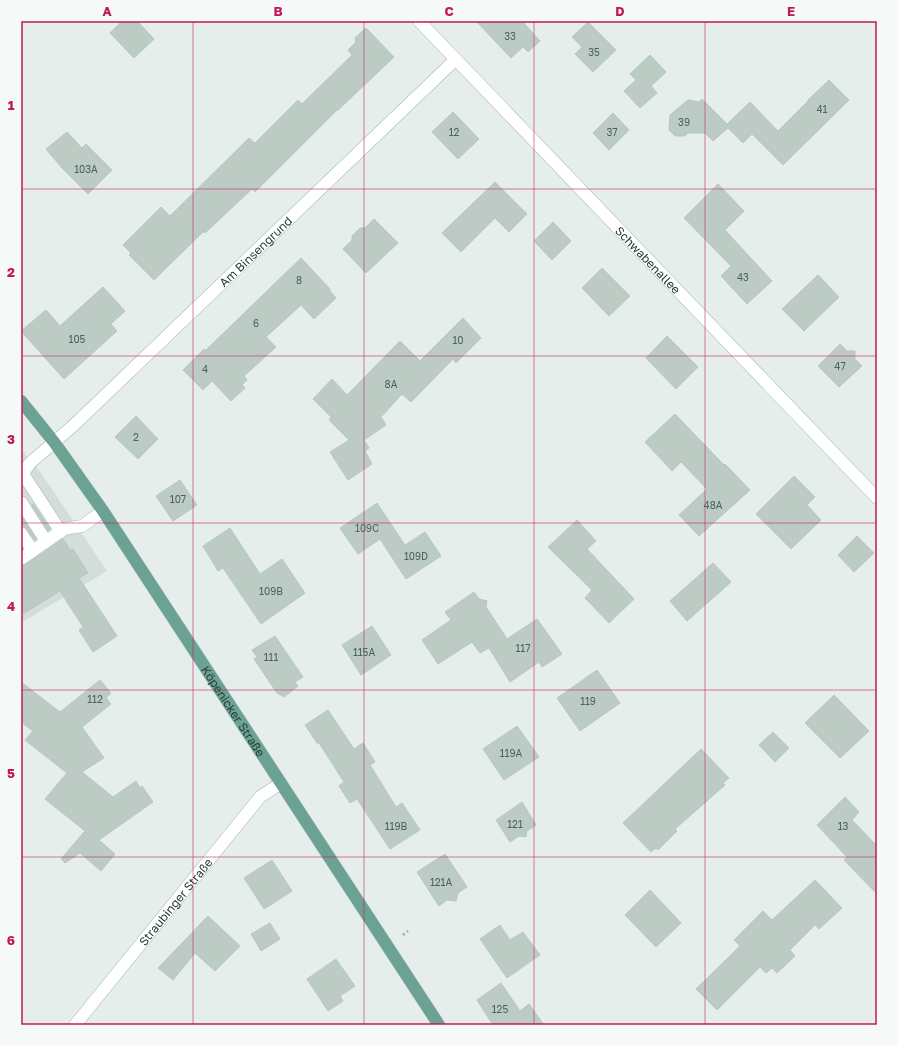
<svg xmlns="http://www.w3.org/2000/svg" width="898" height="1046" viewBox="0 0 898 1046" font-family="'Golos Text',sans-serif">
<style>
.built{fill:#d3ddd9}
.building{fill:#bdcbc5;stroke:#b7c7c0}
.lines{fill:none;stroke-linecap:round;stroke-linejoin:round}
.minor-casing{stroke:#a7b6b1;stroke-width:13}
.major-casing{stroke:#c2c9c7;stroke-width:13}
.path{stroke:#86b0a3;stroke-width:2.5;stroke-dasharray:2 3;stroke-linecap:butt}
.minor{stroke:#fff;stroke-width:12}
.major{stroke:#6ba293;stroke-width:12}
.grid{fill:none;stroke:#c2185b;stroke-width:1;stroke-opacity:0.55}
.labels{text-anchor:middle;dominant-baseline:central;stroke-width:4;stroke-linejoin:round;paint-order:stroke}
.number-label{font-size:10px;fill:#4a625b}
.street-label{font-size:12px;fill:#243f38;stroke:#f5faf8}
.neatline{fill:none;stroke:#c2185b;stroke-width:1.5}
.grid-label{font-size:13px;text-anchor:middle;font-weight:bold;fill:#c2185b}
</style>
<rect width="100%" height="100%" fill="#e5eeea"/>
<path class="built" d="M 21,449 L 41,473 L 107,571 L 21,623 Z"/>
<path class="building" d="M 122,21 L 137,21 L 154,39 L 134,58 L 110,33 Z
M 476,21 L 522,21 L 540,41 L 528,52 L 523,47 L 511,58 Z
M 588,22 L 616,50 L 593,72 L 575,54 L 582,47 L 572,37 Z
M 366,28 L 394,57 L 337,111 L 337,110 L 255,192 L 252,189 L 205,233 L 204,231 L 154,280 L 129,255 L 131,253 L 123,245 L 161,207 L 170,216 L 249,138 L 255,143 L 298,100 L 302,104 L 352,55 L 348,50 L 356,42 L 355,38 Z
M 650,55 L 666,72 L 651,86 L 657,93 L 640,108 L 624,91 L 636,80 L 630,74 Z
M 829,80 L 849,100 L 783,165 L 752,134 L 743,143 L 728,128 L 713,141 L 705,133 L 688,133 L 685,136 L 675,136 L 669,130 L 670,115 L 688,100 L 699,102 L 702,99 L 727,124 L 750,102 L 778,131 L 808,101 L 808,100 Z
M 453,112 L 479,139 L 458,159 L 432,132 Z
M 613,113 L 629,130 L 609,150 L 593,133 Z
M 67,132 L 82,148 L 86,144 L 112,170 L 88,194 L 62,168 L 46,149 Z
M 495,182 L 527,214 L 509,232 L 495,218 L 461,252 L 442,233 Z
M 718,184 L 744,211 L 725,230 L 772,281 L 747,304 L 721,276 L 731,266 L 684,218 Z
M 374,219 L 398,243 L 366,273 L 343,249 L 352,240 L 352,236 L 360,228 L 365,228 Z
M 553,222 L 571,241 L 552,260 L 534,241 Z
M 301,258 L 330,289 L 330,291 L 336,298 L 314,319 L 301,305 L 266,337 L 276,347 L 244,376 L 247,380 L 242,385 L 245,388 L 231,401 L 212,381 L 203,390 L 183,370 L 204,349 L 205,351 Z
M 602,268 L 630,296 L 609,316 L 582,288 Z
M 818,275 L 839,297 L 804,331 L 782,309 Z
M 103,287 L 125,311 L 111,324 L 117,331 L 64,379 L 21,331 L 46,310 L 60,326 Z
M 463,318 L 481,338 L 456,363 L 453,359 L 411,402 L 402,394 L 381,417 L 386,425 L 364,440 L 369,448 L 365,451 L 372,464 L 348,480 L 330,452 L 349,440 L 329,420 L 331,417 L 313,399 L 332,379 L 347,395 L 400,341 L 420,361 Z
M 667,336 L 698,367 L 676,389 L 646,358 Z
M 840,344 L 847,351 L 855,351 L 855,359 L 862,366 L 839,387 L 818,366 Z
M 675,414 L 724,465 L 725,464 L 750,490 L 699,536 L 679,515 L 707,489 L 681,462 L 672,471 L 645,442 Z
M 136,416 L 158,439 L 138,459 L 115,437 Z
M 794,476 L 815,497 L 807,505 L 821,520 L 791,549 L 756,514 Z
M 180,480 L 197,505 L 173,521 L 156,496 Z
M 377,503 L 405,545 L 425,532 L 441,556 L 406,579 L 380,539 L 358,554 L 340,528 Z
M 33,504 L 50,529 L 48,531 L 32,505 Z
M 21,516 L 36,539 L 35,540 L 27,529 L 21,526 Z
M 577,520 L 596,541 L 587,549 L 634,599 L 609,623 L 585,598 L 592,590 L 548,547 Z
M 230,528 L 260,574 L 282,559 L 305,593 L 261,624 L 223,568 L 218,571 L 203,546 Z
M 857,536 L 874,553 L 854,572 L 838,555 Z
M 63,539 L 70,550 L 73,549 L 88,573 L 79,578 L 117,636 L 93,652 L 79,630 L 83,627 L 60,591 L 21,615 L 21,566 L 25,565 Z
M 713,563 L 731,582 L 687,621 L 670,601 Z
M 474,592 L 479,599 L 487,601 L 486,607 L 507,639 L 537,619 L 562,654 L 542,667 L 539,662 L 510,682 L 489,648 L 480,653 L 472,642 L 438,664 L 422,640 L 451,620 L 445,612 Z
M 372,626 L 391,655 L 361,675 L 342,645 Z
M 275,636 L 303,677 L 295,682 L 298,686 L 284,697 L 277,693 L 254,659 L 257,657 L 252,650 Z
M 597,670 L 620,703 L 580,731 L 557,698 Z
M 100,680 L 111,693 L 106,698 L 111,704 L 82,727 L 104,758 L 82,772 L 113,797 L 136,781 L 140,788 L 142,786 L 153,802 L 99,840 L 115,854 L 101,871 L 80,853 L 65,863 L 61,859 L 85,831 L 45,799 L 67,773 L 25,740 L 33,731 L 21,722 L 21,682 L 60,712 Z
M 834,695 L 869,731 L 840,758 L 805,723 Z
M 328,710 L 354,749 L 363,743 L 375,762 L 370,765 L 396,807 L 402,803 L 420,830 L 390,849 L 357,799 L 350,803 L 339,786 L 344,782 L 319,743 L 317,743 L 305,725 Z
M 517,726 L 539,757 L 504,780 L 483,749 Z
M 773,732 L 789,748 L 775,762 L 759,745 Z
M 701,749 L 729,778 L 723,783 L 725,785 L 675,829 L 677,831 L 658,850 L 656,848 L 651,852 L 623,823 Z
M 845,797 L 859,812 L 852,820 L 877,846 L 877,894 L 844,860 L 847,857 L 817,825 Z
M 522,802 L 536,825 L 527,831 L 526,837 L 519,836 L 510,842 L 496,820 Z
M 445,854 L 467,887 L 458,893 L 456,901 L 447,900 L 439,906 L 417,872 Z
M 272,860 L 292,891 L 264,909 L 244,878 Z
M 815,880 L 842,908 L 819,929 L 815,925 L 790,950 L 795,956 L 777,973 L 772,968 L 766,973 L 760,967 L 717,1010 L 696,989 L 740,946 L 734,940 L 763,911 L 772,920 Z
M 650,890 L 681,923 L 656,947 L 625,915 Z
M 208,916 L 240,946 L 215,971 L 195,953 L 173,980 L 158,968 Z
M 270,923 L 280,939 L 261,951 L 251,934 Z
M 500,925 L 510,940 L 523,932 L 540,955 L 507,978 L 480,939 Z
M 336,959 L 355,986 L 340,996 L 343,1001 L 328,1011 L 307,979 Z
M 501,983 L 520,1011 L 529,1004 L 544,1025 L 493,1025 L 477,1000 Z"/>
<g class="lines">
<g class="minor-casing">
<g id="minor">
<path id="s1" d="M 419,21 L 877,498"/>
<path d="M 23,474 L 61,532"/>
<path id="s2" d="M 21,476 L 30,463 L 74,425 L 456,59"/>
<path d="M 21,502 L 46,541"/>
<path d="M 21,533 L 33,551"/>
<path d="M 21,559 L 64,529 L 82,526 L 103,511"/>
<path id="s3" d="M 75,1025 L 260,797 L 281,783"/>
</g>
</g>
<g class="major-casing">
<g id="major">
<path id="s4" d="M 21,401 L 54,442 L 103,511 L 439,1025"/>
</g>
</g>
<path class="path" d="M 403,935 L 408,931"/>
<use href="#minor" class="minor"/>
<use href="#major" class="major"/>
</g>
<path class="grid" d="M 193,21 L 193,1025M 364,21 L 364,1025M 534,21 L 534,1025M 705,21 L 705,1025M 21,189 L 877,189M 21,356 L 877,356M 21,523 L 877,523M 21,690 L 877,690M 21,857 L 877,857"/>
<g class="labels">
<g class="number-label">
<text x="510" y="36">33</text>
<text x="594" y="52">35</text>
<text x="822" y="109">41</text>
<text x="684" y="122">39</text>
<text x="454" y="132">12</text>
<text x="612" y="132">37</text>
<text x="86" y="169">103A</text>
<text x="743" y="277">43</text>
<text x="299" y="280">8</text>
<text x="256" y="323">6</text>
<text x="77" y="339">105</text>
<text x="458" y="340">10</text>
<text x="840" y="366">47</text>
<text x="205" y="369">4</text>
<text x="391" y="384">8A</text>
<text x="136" y="437">2</text>
<text x="178" y="499">107</text>
<text x="713" y="505">48A</text>
<text x="367" y="528">109C</text>
<text x="416" y="556">109D</text>
<text x="271" y="591">109B</text>
<text x="523" y="648">117</text>
<text x="364" y="652">115A</text>
<text x="271" y="657">111</text>
<text x="95" y="699">112</text>
<text x="588" y="701">119</text>
<text x="511" y="753">119A</text>
<text x="515" y="824">121</text>
<text x="396" y="826">119B</text>
<text x="843" y="826">13</text>
<text x="441" y="882">121A</text>
<text x="500" y="1009">125</text>
</g>
<g class="street-label">
<text stroke="none"><textPath href="#s2" startOffset="325">Am Binsengrund</textPath></text>
<text stroke="none"><textPath href="#s1" startOffset="331">Schwabenallee</textPath></text>
<text stroke="none"><textPath href="#s4" startOffset="376">Köpenicker Straße</textPath></text>
<text stroke="none"><textPath href="#s3" startOffset="159">Straubinger Straße</textPath></text>
</g>
</g>
<rect width="898" height="1046" fill="none" stroke="#f5faf8" stroke-width="44"/>
<rect x="22" y="22" width="854" height="1002" class="neatline"/>
<g class="grid-label">
<text x="107" y="16">A</text>
<text x="278" y="16">B</text>
<text x="449" y="16">C</text>
<text x="620" y="16">D</text>
<text x="791" y="16">E</text>
<text x="11" y="110">1</text>
<text x="11" y="277">2</text>
<text x="11" y="444">3</text>
<text x="11" y="611">4</text>
<text x="11" y="778">5</text>
<text x="11" y="945">6</text>
</g>
</svg>
